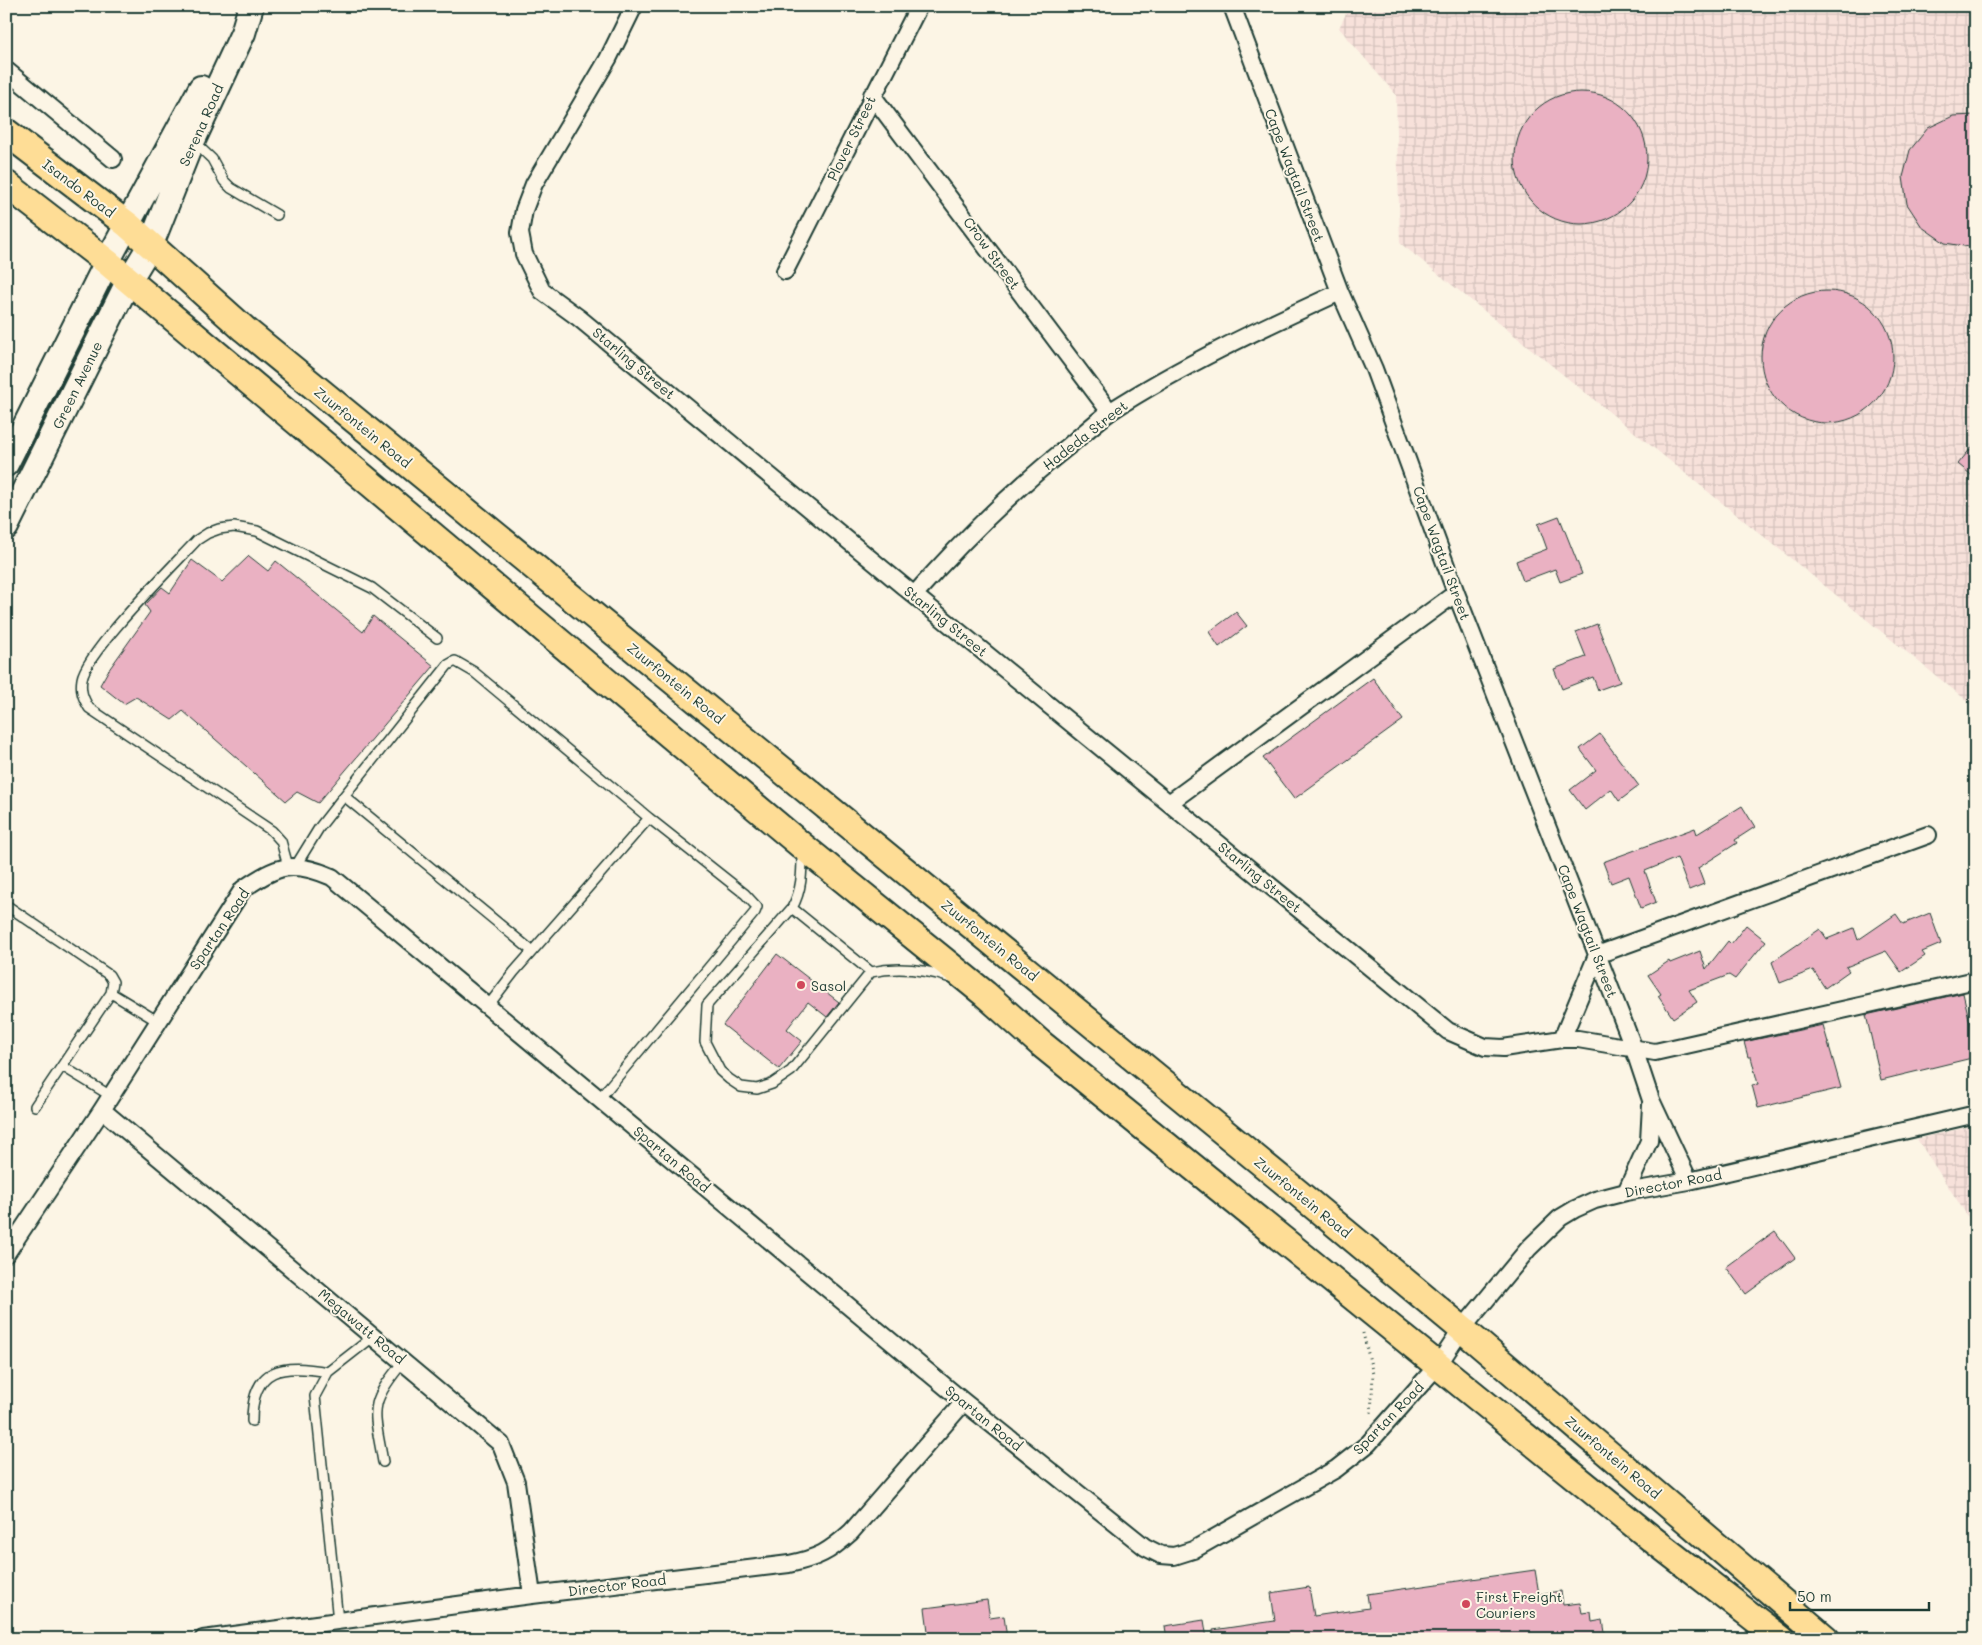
<svg xmlns="http://www.w3.org/2000/svg" width="1982" height="1645" viewBox="0 0 1982 1645" font-family="Mali,sans-serif">
<style>
.industrial{fill:url(#industrial-grid)}
.building{fill:#eab1c2;stroke:#1f3d34}
.lines{fill:none;stroke-linecap:round;stroke-linejoin:round}
.lane-casing{stroke:#1f3d34;stroke-width:12}
.street-casing{stroke:#1f3d34;stroke-width:20}
.secondary-casing{stroke:#1f3d34;stroke-width:28}
.primary-casing{stroke:#1f3d34;stroke-width:30}
.path{stroke:#1f3d34;stroke-width:3;stroke-dasharray:1 4;stroke-linecap:butt}
.lane{stroke:#fcf5e5;stroke-width:9}
.street{stroke:#fcf5e5;stroke-width:16}
.secondary{stroke:#fcf5e5;stroke-width:24}
.primary{stroke:#fedd96;stroke-width:26}
.poi-dot{fill:#d1495b;stroke:#fcf5e5;stroke-width:2}
.labels{text-anchor:middle;dominant-baseline:central;stroke-width:4;stroke-linejoin:round;paint-order:stroke}
.street-label{font-size:14px;fill:#1f3d34;stroke:#fcf5e5}
.poi-label{font-size:14px;fill:#1f3d34;stroke:#fcf5e5;text-anchor:start}
</style>
<defs>
<pattern id="industrial-grid" width="8" height="8" patternUnits="userSpaceOnUse" patternTransform="scale(1.25)"><rect width="8" height="8" fill="#f7e1da"/><path d="M0 4h8M4 0v8" fill="none" stroke="#d3c2bc"/></pattern>
</defs>
<rect width="100%" height="100%" fill="#fcf5e5"/>
<filter id="ink" filterUnits="userSpaceOnUse"><feTurbulence type="fractalNoise" baseFrequency=".02" numOctaves="2"/><feDisplacementMap in="SourceGraphic" scale="10" xChannelSelector="R" yChannelSelector="G"/><feConvolveMatrix kernelMatrix="1 2 1 2 8 2 1 2 1" color-interpolation-filters="sRGB"/></filter>
<g filter="url(#ink)">
<path class="industrial" d="M 1350,6 L 1976,6 L 1976,708 L 1400,243 L 1396,95 L 1339,28 Z
M 1976,1125 L 1976,1229 L 1917,1139 Z"/>
<path class="building" d="M1515 158a66 66 0 1 1 132 0a66 66 0 1 1-132 0Z
M 1976,115 L 1976,248 L 1945,243 L 1922,227 L 1907,204 L 1903,177 L 1910,150 L 1928,128 L 1953,116 Z
M1761 357a66 66 0 1 1 132 0a66 66 0 1 1-132 0Z
M 1976,442 L 1976,479 L 1958,464 Z
M 1559,516 L 1582,574 L 1560,582 L 1555,569 L 1523,581 L 1516,561 L 1547,549 L 1538,524 Z
M 249,556 L 268,571 L 276,561 L 363,632 L 373,616 L 434,666 L 318,803 L 297,792 L 286,801 L 183,711 L 172,720 L 136,697 L 124,704 L 100,685 L 108,671 L 150,612 L 145,605 L 162,587 L 170,593 L 192,560 L 222,582 Z
M 1236,612 L 1247,626 L 1219,647 L 1209,632 Z
M 1597,624 L 1620,682 L 1598,690 L 1593,677 L 1562,689 L 1554,669 L 1586,657 L 1576,632 Z
M 1373,678 L 1403,720 L 1294,799 L 1263,758 Z
M 1600,734 L 1639,786 L 1619,801 L 1611,789 L 1585,810 L 1570,790 L 1596,770 L 1580,749 Z
M 1742,806 L 1755,827 L 1735,840 L 1737,843 L 1698,868 L 1704,884 L 1689,890 L 1677,858 L 1645,871 L 1656,902 L 1641,908 L 1629,876 L 1611,883 L 1603,862 L 1695,828 L 1697,834 Z
M 1930,913 L 1941,944 L 1922,952 L 1925,956 L 1901,972 L 1886,951 L 1846,967 L 1849,971 L 1825,988 L 1813,970 L 1780,983 L 1772,962 L 1820,929 L 1827,939 L 1854,928 L 1858,940 L 1896,914 L 1903,924 Z
M 1746,925 L 1766,941 L 1735,979 L 1729,975 L 1689,990 L 1697,1002 L 1673,1018 L 1658,996 L 1661,994 L 1648,975 L 1669,961 L 1670,963 L 1700,951 L 1706,969 L 1728,941 L 1731,944 Z
M 777,954 L 839,1002 L 827,1017 L 808,1002 L 787,1029 L 802,1041 L 779,1069 L 723,1025 Z
M 1963,993 L 1973,1036 L 1976,1035 L 1976,1057 L 1881,1080 L 1866,1015 Z
M 1823,1025 L 1841,1088 L 1758,1108 L 1752,1085 L 1758,1084 L 1751,1057 L 1748,1057 L 1744,1042 Z
M 1775,1231 L 1795,1258 L 1746,1294 L 1726,1267 Z
M 1535,1570 L 1539,1594 L 1561,1591 L 1563,1605 L 1580,1603 L 1582,1613 L 1591,1612 L 1592,1622 L 1603,1620 L 1606,1639 L 1214,1639 L 1213,1630 L 1275,1621 L 1271,1593 L 1309,1587 L 1314,1616 L 1369,1608 L 1367,1594 Z
M 987,1600 L 990,1618 L 1004,1616 L 1007,1639 L 929,1639 L 925,1608 Z
M 1204,1620 L 1207,1639 L 1167,1639 L 1165,1626 Z"/>
<g class="lines">
<g class="lane-casing">
<path id="lane" d="M 193,141 L 212,159 L 224,181 L 231,188 L 277,215
M 802,852 C 802,873 802,890 792,908 L 707,1005 L 705,1042 L 720,1071 L 729,1079 L 741,1087 L 757,1089 L 772,1084 L 791,1071 L 871,972 C 899,966 924,969 951,978
M 288,866 L 281,841 L 272,831 L 89,708 C 83,698 80,691 82,679 C 86,652 174,565 197,540 L 208,533 L 219,529 L 234,527 L 257,531 L 372,588 L 437,638
M 295,867 L 319,828 L 344,796
M 6,905 L 109,975 L 113,982 L 111,993 L 35,1106
M 792,908 L 871,972
M 532,951 L 344,796 L 448,665 L 455,661 L 474,672 L 649,818
M 111,993 L 159,1022
M 488,1006 L 514,972 L 649,818 L 745,894 L 757,907 L 755,912 L 599,1099
M 62,1066 L 111,1096
M 252,1421 C 252,1366 283,1364 328,1372
M 383,1462 C 374,1409 367,1405 404,1361
M 338,1621 L 315,1396 L 328,1372 L 374,1336"/>
</g>
<g class="street-casing">
<path id="street" d="M 634,6 L 608,59 L 534,184 L 524,210 L 520,233 L 524,254 L 542,291 L 579,318 L 914,595 L 1448,1031 L 1485,1047 L 1503,1048 L 1562,1039 L 1578,1039 L 1655,1052 L 1976,980
M 1232,6 L 1340,292 L 1374,369 L 1456,593 L 1634,1049 L 1651,1100 L 1689,1181
M 6,70 L 113,159
M 872,95 L 1110,412
M 785,271 L 919,6
M 914,595 C 962,541 1013,490 1070,445 C 1083,434 1097,421 1111,411 C 1184,364 1262,328 1340,292
M 1169,803 L 1456,593
M 1562,1039 L 1597,955 L 1928,835
M 102,1110 L 501,1444 L 516,1482 L 532,1595
M 1626,1192 L 1649,1141 L 1651,1105
M 6,1254 L 102,1110 L 243,889 C 278,865 292,860 332,877 L 964,1402 L 1145,1547 L 1161,1555 L 1174,1556 L 1193,1550 L 1336,1469 L 1368,1444 L 1438,1365 L 1462,1329 L 1529,1248 L 1560,1218 L 1575,1209 L 1595,1200 L 1626,1192 L 1689,1181 L 1976,1114
M 203,1639 L 532,1595 L 789,1564 C 818,1558 829,1552 851,1532 L 964,1402"/>
</g>
<g class="secondary-casing">
<path id="secondary" d="M 6,464 L 107,262 L 201,88
M 6,527 L 128,282 L 151,244 L 187,153 L 243,33 L 251,6"/>
</g>
<g class="primary-casing">
<path id="primary" d="M 6,132 L 128,225 L 244,329 L 1297,1192 L 1462,1329 L 1826,1639
M 6,184 L 107,262 L 801,845 L 985,994 L 1040,1043 L 1652,1539 L 1781,1639"/>
</g>
<path class="path" d="M 1363,1333 L 1373,1374 L 1371,1416"/>
<use href="#lane" class="lane"/>
<use href="#street" class="street"/>
<use href="#secondary" class="secondary"/>
<use href="#primary" class="primary"/>
</g>
</g>
<g class="poi-dot">
<circle cx="801" cy="985" r="5"/>
<circle cx="1466" cy="1604" r="5"/>
</g>
<g class="labels">
<g class="street-label">
<text transform="translate(201 125) rotate(-66)">Serena Road</text>
<text transform="translate(851 138) rotate(-64)">Plover Street</text>
<text transform="translate(1295 175) rotate(69)">Cape Wagtail Street</text>
<text transform="translate(79 188) rotate(37)">Isando Road</text>
<text transform="translate(992 253) rotate(54)">Crow Street</text>
<text transform="translate(634 363) rotate(40)">Starling Street</text>
<text transform="translate(77 385) rotate(-64)">Green Avenue</text>
<text transform="translate(363 427) rotate(39)">Zuurfontein Road</text>
<text transform="translate(1085 435) rotate(-38)">Hadeda Street</text>
<text transform="translate(1442 553) rotate(70)">Cape Wagtail Street</text>
<text transform="translate(946 621) rotate(39)">Starling Street</text>
<text transform="translate(676 683) rotate(39)">Zuurfontein Road</text>
<text transform="translate(1260 877) rotate(39)">Starling Street</text>
<text transform="translate(219 929) rotate(-56)">Spartan Road</text>
<text transform="translate(1588 931) rotate(69)">Cape Wagtail Street</text>
<text transform="translate(990 940) rotate(39)">Zuurfontein Road</text>
<text transform="translate(672 1159) rotate(40)">Spartan Road</text>
<text transform="translate(1673 1183) rotate(-11)">Director Road</text>
<text transform="translate(1303 1197) rotate(39)">Zuurfontein Road</text>
<text transform="translate(362 1326) rotate(40)">Megawatt Road</text>
<text transform="translate(984 1418) rotate(39)">Spartan Road</text>
<text transform="translate(1388 1418) rotate(-46)">Spartan Road</text>
<text transform="translate(1613 1457) rotate(40)">Zuurfontein Road</text>
<text transform="translate(617 1585) rotate(-7)">Director Road</text>
</g>
<g class="poi-label">
<text x="811" y="985">Sasol</text>
<text x="1476" y="1596">First Freight<tspan x="1476" dy="16">Couriers</tspan></text>
</g>
</g>
<rect width="1982" height="1645" fill="none" stroke="#fcf5e5" stroke-width="25"/>
<rect x="12" y="12" width="1957" height="1620" fill="none" stroke="#1f3d34" stroke-width="2" filter="url(#ink)"/>
<path d="M1790 1602v8h139v-8" fill="none" stroke="#1f3d34" stroke-width="2.5"/>
<text x="1797" y="1602" font-size="15" fill="#1f3d34" stroke="#fcf5e5" stroke-width="4" paint-order="stroke">50 m</text>
</svg>
